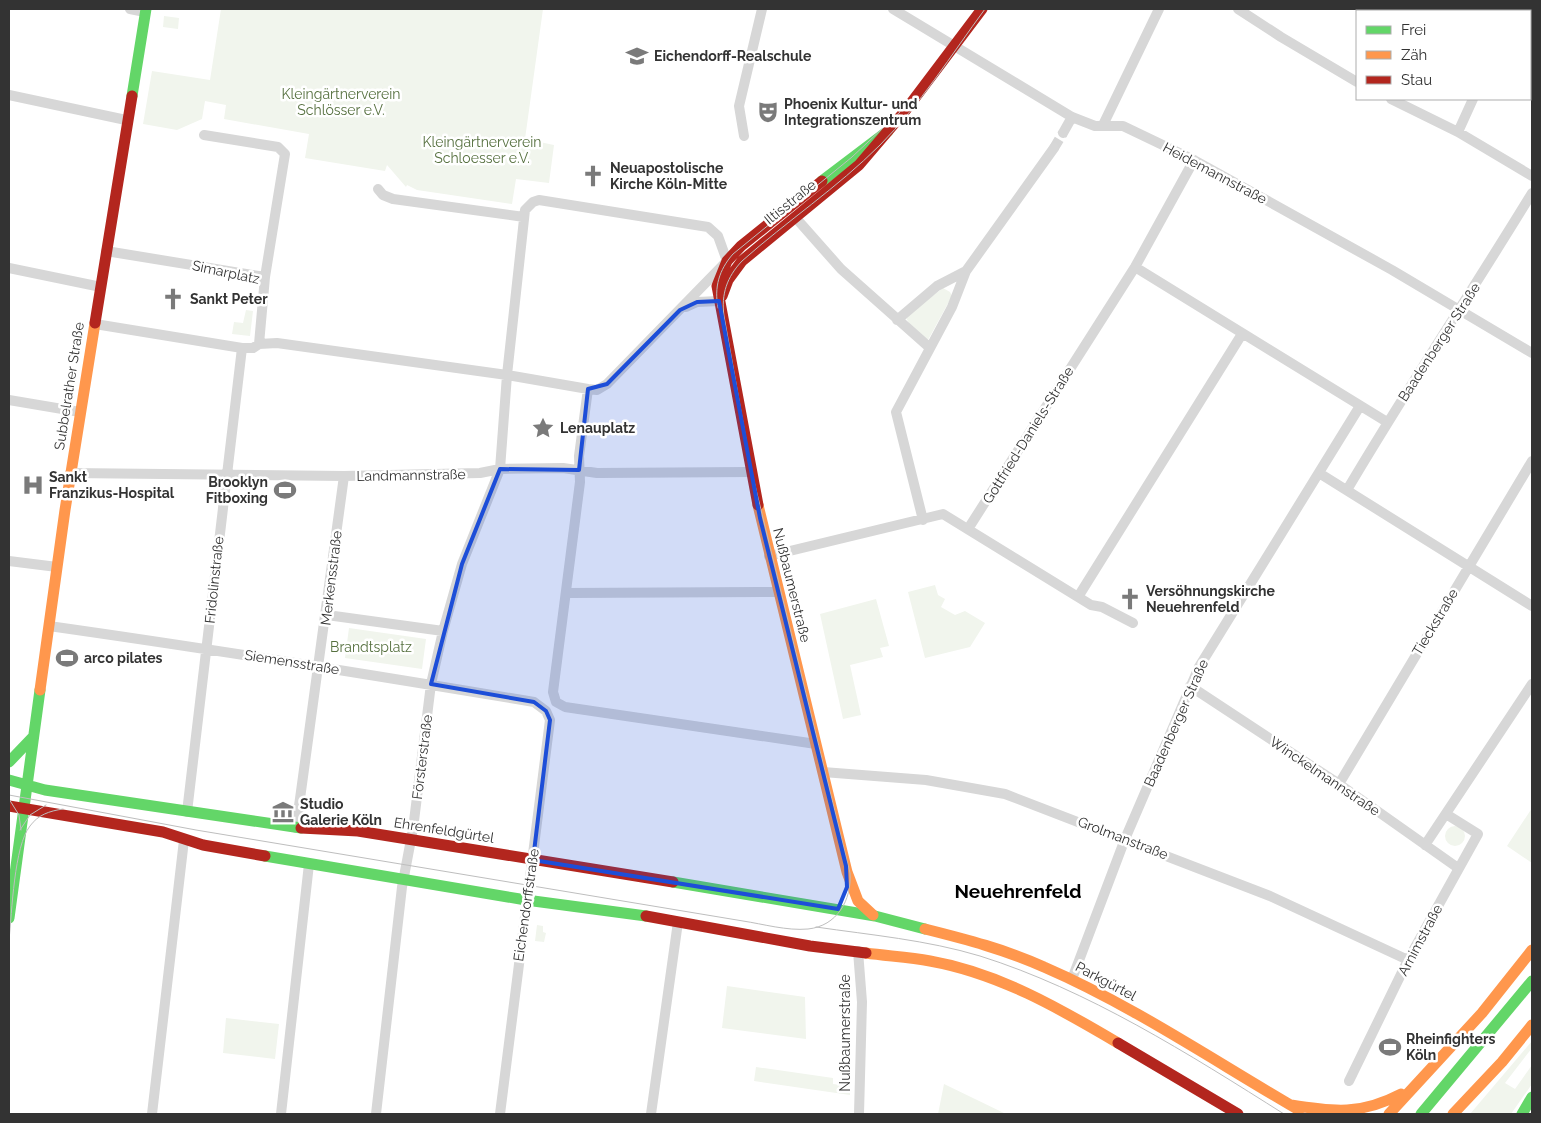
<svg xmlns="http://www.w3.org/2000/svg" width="1541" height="1123" viewBox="0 0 1541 1123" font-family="Raleway,sans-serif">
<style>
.green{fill:#f1f5ed}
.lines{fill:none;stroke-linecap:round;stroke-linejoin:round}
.street-tunnel{stroke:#d6d6d6;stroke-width:10;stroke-dasharray:10 5;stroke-linecap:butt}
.street{stroke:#d7d7d7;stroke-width:10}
.fast{stroke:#63d668;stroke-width:11}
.slow{stroke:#ff974d;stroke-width:11}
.jam{stroke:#b3261e;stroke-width:11}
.tram{stroke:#bebebe;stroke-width:1}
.marked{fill:#1d4ed8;fill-opacity:0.2;stroke:#1d4ed8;stroke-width:4;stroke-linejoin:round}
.labels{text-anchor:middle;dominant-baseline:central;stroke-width:5;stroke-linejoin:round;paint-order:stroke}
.poi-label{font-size:14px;font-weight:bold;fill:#333;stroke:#fff;text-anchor:start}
.park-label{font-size:14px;fill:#56703f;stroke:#fff}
.street-label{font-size:14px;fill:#333;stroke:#fff}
.district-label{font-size:19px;font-weight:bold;fill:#000;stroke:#fff}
</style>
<rect width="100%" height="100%" fill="#fff"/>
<path class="green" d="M 221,9 L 543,9 L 525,139 L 554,145 L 549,183 L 516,179 L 512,204 L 417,190 L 407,185 L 406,187 L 387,165 L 385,171 L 305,158 L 309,134 L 224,119 L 226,105 L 205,101 L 202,119 L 177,130 L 143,124 L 152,71 L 210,80 Z
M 164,16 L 179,18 L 178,29 L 163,27 Z
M 943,288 L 950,292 L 952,296 L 928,340 L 913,330 L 906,318 L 907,315 Z
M 246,310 L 253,311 L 250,336 L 232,334 L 234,322 L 243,323 Z
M 935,585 L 938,595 L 945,599 L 941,607 L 955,615 L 965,611 L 985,623 L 970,647 L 925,658 L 908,592 Z
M 876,599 L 889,646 L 880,648 L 883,657 L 850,665 L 861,715 L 843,719 L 820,614 Z
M 349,628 L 426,639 L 422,669 L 345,658 Z
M 1532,808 L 1532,863 L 1507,846 Z
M1445 836a10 10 0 1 1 20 0a10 10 0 1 1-20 0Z
M 537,925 L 543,926 L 543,932 L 546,933 L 544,942 L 535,941 Z
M 727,986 L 805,997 L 806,1039 L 722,1028 Z
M 226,1018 L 279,1024 L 275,1059 L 223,1053 Z
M 1532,1041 L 1532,1048 L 1505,1083 L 1515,1089 L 1532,1065 L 1532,1084 L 1511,1114 L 1470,1114 Z
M 756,1067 L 833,1078 L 833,1084 L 850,1086 L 850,1095 L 754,1081 Z
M 944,1084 L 1006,1114 L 938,1114 Z"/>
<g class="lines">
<path class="street-tunnel" d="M 1054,148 L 1063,133"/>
<path class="street" d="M 130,9 L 145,12
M 893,9 L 1072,117 L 1095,126 L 1123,126 L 1194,160 L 1392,270 L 1532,353
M 1238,9 L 1281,37 L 1357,82
M 1392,11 L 1393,9
M 1504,11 L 1505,9
M 9,95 L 126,120
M 1391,99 L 1458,132 L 1532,176
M 1103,125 L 1159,9
M 1458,132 L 1473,99
M 1063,133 L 1072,117
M 204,135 L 278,147 L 285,154 L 265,277
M 744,136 L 739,106 L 762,9
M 378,189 L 383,195 L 393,199 L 524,217
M 795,217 L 841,269 L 930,348
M 1135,267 L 1387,422
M 9,268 L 101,287
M 686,307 L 697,302 L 719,301
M 897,320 L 937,286 L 966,271 L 1054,148
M 95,324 L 242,348 L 253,348 L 259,344 L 265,277 L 106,251
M 259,344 L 277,343 L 507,375 L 525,210 L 533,202 L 539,200 L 708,227 L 718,236 L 727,261 L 607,384 L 597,390 L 588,389 L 507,375 L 500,469 L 462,564 L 443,631 L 431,684 L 413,829 L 402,887 L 376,1114
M 588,389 L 579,456 L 580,482 L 553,692 L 556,702 L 565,707 L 816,744
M 9,400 L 80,412
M 70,473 L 344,476 L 480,473 L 500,469 L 563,468 L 597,473 L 750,472
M 1319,473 L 1532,606
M 1347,490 C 1406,390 1471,293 1532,193
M 923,520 L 896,412 L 952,307 L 966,271
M 968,529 L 1135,267 L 1194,160
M 769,556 L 943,514 L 1078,597 L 1091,605 L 1102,607 L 1133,623
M 9,561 L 57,567
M 567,593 L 778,592
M 1078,597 L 1242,334
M 327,615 L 443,631
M 49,626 C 211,649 373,675 534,702 L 546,711 L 550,720 L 500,1114
M 1190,686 L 1339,784 L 1458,868
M 823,772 L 926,780 L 1005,794 L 1270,896 L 1408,960
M 1339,784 L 1532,461
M 187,812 L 242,348
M 296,828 L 344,476
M 1425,845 L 1532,684
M 858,951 L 862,1002 L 859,1114
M 1072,979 L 1125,839 L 1199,667 L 1360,406
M 1349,1081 L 1408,960 L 1478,834 L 1446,814
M 152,1114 L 184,840
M 281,1114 L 309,864
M 651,1114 L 678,922"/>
<path class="fast" d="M 132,96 L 146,9
M 822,181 L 888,131
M 9,762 L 32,738
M 9,780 L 45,790 L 301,828
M 265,856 L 526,900 L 646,916
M 673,882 L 875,916 L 925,929
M 9,918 L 40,690
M 1421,1114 L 1532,981
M 1522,1114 L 1532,1097"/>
<path class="slow" d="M 758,505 L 847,872 L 858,901 L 873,915
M 40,690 L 65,510 L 95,323
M 925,929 C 965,939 1007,950 1044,967 C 1132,1005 1216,1062 1299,1110
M 866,953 C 887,956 909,957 930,961 C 998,973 1059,1008 1118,1043
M 1291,1105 C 1334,1112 1361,1115 1401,1094
M 1389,1114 L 1482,1013 L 1532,950
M 1453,1114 L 1502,1062 L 1532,1025"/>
<path class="jam" d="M 722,296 L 728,280 L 742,261 L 859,165 L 905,111 L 982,9
M 95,323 L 132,96
M 758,505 L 717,286 L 727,261 L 741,246 L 822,181
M 9,806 L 163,832 L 203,845 L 265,856
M 301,828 L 358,831 L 673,882
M 646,916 L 810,946 L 866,953
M 1118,1043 L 1238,1114"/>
<path class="tram" d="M 718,308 C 714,287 719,270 733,254 L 852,157 L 900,112
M 9,795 L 196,830 L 743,921 C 763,924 787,931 808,929 C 837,926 852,900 850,873 L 752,473 L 724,316 C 721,294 727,277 742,261 C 787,221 837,188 880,145 C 920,105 951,55 985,9
M 9,799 L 19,815 L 21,830
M 20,830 L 30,815 L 46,805
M 816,927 C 871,935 927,940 980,956 C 1088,990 1189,1054 1284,1114
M 9,940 C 12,912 14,846 30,826 C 38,815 49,811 63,809"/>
</g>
<path class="marked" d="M 719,301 L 760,518 L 846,866 L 847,887 L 838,909 L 533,860 L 550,720 L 546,711 L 534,702 L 431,684 L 462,564 L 500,469 L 579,470 L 588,389 L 607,384 L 680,310 L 697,302 Z"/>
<defs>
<g id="school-bare" transform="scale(1.725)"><path d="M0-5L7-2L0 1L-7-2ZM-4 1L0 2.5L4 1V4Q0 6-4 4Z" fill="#7a7a7a" stroke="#fff" stroke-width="2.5" paint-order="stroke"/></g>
<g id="theatre-bare" transform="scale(1.725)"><path d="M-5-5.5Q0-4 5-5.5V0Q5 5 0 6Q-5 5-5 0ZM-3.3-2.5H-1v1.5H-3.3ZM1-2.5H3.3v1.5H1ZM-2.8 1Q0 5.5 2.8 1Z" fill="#7a7a7a" stroke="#fff" stroke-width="2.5" paint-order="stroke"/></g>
<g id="church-bare" transform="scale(1.725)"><path d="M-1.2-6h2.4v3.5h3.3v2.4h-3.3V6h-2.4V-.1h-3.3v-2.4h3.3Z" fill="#7a7a7a" stroke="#fff" stroke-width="2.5" paint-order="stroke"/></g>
<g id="sight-bare" transform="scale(1.725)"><path d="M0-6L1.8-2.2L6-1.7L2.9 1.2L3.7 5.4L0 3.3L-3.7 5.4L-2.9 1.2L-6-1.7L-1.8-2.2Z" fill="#7a7a7a" stroke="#fff" stroke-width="2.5" paint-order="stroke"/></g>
<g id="hospital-bare" transform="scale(1.725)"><path d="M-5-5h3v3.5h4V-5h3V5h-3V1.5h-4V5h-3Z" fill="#7a7a7a" stroke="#fff" stroke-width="2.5" paint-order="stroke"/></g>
<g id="stadium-bare" transform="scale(1.725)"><path d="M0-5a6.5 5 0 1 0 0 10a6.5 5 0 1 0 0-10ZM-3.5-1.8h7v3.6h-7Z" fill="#7a7a7a" stroke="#fff" stroke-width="2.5" paint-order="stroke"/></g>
<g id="museum-bare" transform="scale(1.725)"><path d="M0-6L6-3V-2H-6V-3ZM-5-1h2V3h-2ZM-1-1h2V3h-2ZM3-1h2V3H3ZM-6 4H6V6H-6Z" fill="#7a7a7a" stroke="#fff" stroke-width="2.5" paint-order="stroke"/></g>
</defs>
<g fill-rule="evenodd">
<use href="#school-bare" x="637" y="56"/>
<use href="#theatre-bare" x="768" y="112"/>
<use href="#church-bare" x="593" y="176"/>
<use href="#church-bare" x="173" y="299"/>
<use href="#sight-bare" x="543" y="428"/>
<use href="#hospital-bare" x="33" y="485"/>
<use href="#stadium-bare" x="285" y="490"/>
<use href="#church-bare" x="1130" y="599"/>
<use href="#stadium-bare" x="67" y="658"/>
<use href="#museum-bare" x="283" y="812"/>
<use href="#stadium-bare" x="1390" y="1047"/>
</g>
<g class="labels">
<g class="poi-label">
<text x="654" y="56">Eichendorff-Realschule</text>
<text x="784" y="104">Phoenix Kultur- und<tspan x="784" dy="16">Integrationszentrum</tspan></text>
<text x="610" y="168">Neuapostolische<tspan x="610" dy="16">Kirche Köln-Mitte</tspan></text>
<text x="190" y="299">Sankt Peter</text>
<text x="560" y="428">Lenauplatz</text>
<text x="49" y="477">Sankt<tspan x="49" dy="16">Franzikus-Hospital</tspan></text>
<text x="268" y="482" text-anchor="end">Brooklyn<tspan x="268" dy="16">Fitboxing</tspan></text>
<text x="1146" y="591">Versöhnungskirche<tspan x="1146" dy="16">Neuehrenfeld</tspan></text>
<text x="84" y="658">arco pilates</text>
<text x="300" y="804">Studio<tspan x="300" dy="16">Galerie Köln</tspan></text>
<text x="1406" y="1039">Rheinfighters<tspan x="1406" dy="16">Köln</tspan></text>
</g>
<g class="park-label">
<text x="341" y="94">Kleingärtnerverein<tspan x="341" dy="16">Schlösser e.V.</tspan></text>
<text x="482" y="142">Kleingärtnerverein<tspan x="482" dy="16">Schloesser e.V.</tspan></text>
<text x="371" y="647">Brandtsplatz</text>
</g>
<g class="street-label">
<text transform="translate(1215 173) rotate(28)">Heidemannstraße</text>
<text transform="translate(790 202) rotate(-39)">Iltisstraße</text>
<text transform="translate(226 272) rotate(12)">Simarplatz</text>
<text transform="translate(1439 342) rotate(-57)">Baadenberger Straße</text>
<text transform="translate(69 386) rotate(-81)">Subbelrather Straße</text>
<text transform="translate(1028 435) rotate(-58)">Gottfried-Daniels-Straße</text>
<text transform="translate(411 475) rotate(-1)">Landmannstraße</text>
<text transform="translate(331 578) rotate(-83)">Merkensstraße</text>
<text transform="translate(214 580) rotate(-84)">Fridolinstraße</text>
<text transform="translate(792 585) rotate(76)">Nußbaumerstraße</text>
<text transform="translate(1435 622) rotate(-59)">Tieckstraße</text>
<text transform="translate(292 662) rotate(9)">Siemensstraße</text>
<text transform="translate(1176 723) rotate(-66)">Baadenberger Straße</text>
<text transform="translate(422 757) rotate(-83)">Försterstraße</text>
<text transform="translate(1325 776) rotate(34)">Winckelmannstraße</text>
<text transform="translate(444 830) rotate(9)">Ehrenfeldgürtel</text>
<text transform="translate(1123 838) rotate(21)">Grolmanstraße</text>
<text transform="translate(526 905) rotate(-82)">Eichendorffstraße</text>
<text transform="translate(1420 940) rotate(-62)">Arnimstraße</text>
<text transform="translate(1106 981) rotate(28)">Parkgürtel</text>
<text transform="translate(845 1033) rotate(-90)">Nußbaumerstraße</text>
</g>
<g class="district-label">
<text x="1018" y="891">Neuehrenfeld</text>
</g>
</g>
<rect width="1541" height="1123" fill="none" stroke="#333333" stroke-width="20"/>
<rect x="1356" y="10" width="175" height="90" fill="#ffffff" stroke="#adadad"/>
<rect x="1366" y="26" width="25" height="8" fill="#63d668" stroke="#adadad"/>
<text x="1401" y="35" font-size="15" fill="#333333">Frei</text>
<rect x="1366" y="51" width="25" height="8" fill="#ff974d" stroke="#adadad"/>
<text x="1401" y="60" font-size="15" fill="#333333">Zäh</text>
<rect x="1366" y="76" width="25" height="8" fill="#b3261e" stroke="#adadad"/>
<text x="1401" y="85" font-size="15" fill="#333333">Stau</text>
</svg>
